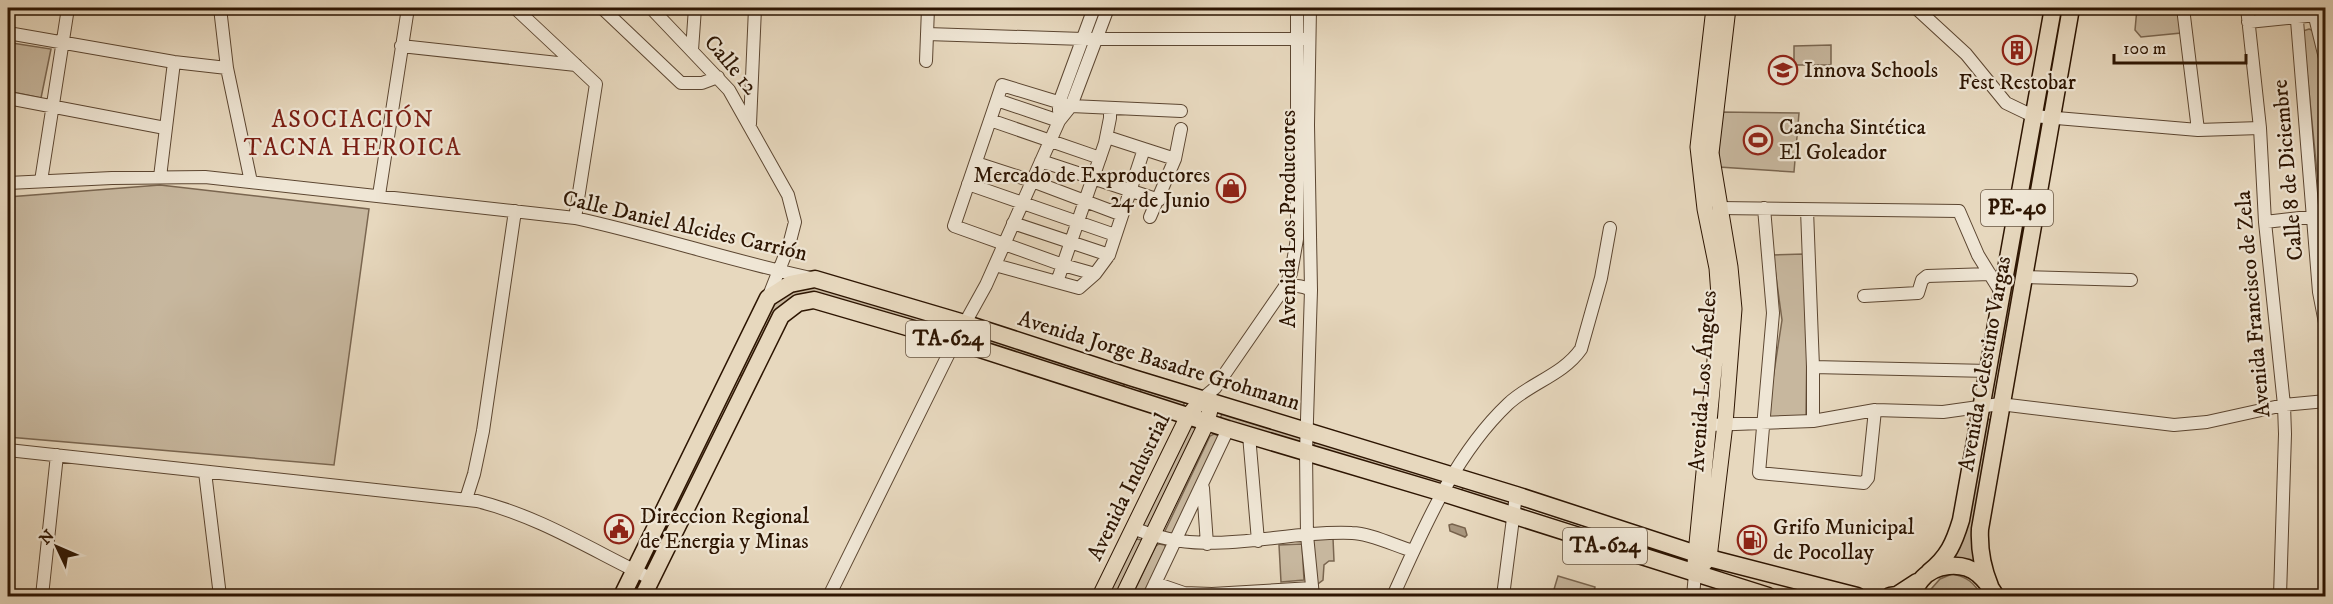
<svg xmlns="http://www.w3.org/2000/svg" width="2333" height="604" viewBox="0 0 2333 604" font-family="'IM FELL DW Pica',serif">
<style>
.green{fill:#c7b79e;stroke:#7a6650;stroke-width:1.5}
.water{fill:#a8967e;stroke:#77624c;stroke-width:1.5}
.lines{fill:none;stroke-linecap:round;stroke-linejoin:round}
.minor-casing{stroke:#5c4631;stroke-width:14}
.major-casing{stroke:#2d1502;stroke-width:17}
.highway-casing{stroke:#2d1502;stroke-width:19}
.minor{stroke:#efe6d5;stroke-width:12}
.major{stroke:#e7d8be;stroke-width:15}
.highway{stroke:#e7d8be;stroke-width:16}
.labels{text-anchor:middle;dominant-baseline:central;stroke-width:4.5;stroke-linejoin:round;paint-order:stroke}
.shield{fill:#efe6d5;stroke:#675441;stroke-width:1.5}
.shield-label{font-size:21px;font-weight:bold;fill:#2d1502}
.street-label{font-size:22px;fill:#2d1502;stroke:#efe6d5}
.poi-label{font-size:22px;fill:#2d1502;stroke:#efe6d5;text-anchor:start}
.neighbourhood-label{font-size:24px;letter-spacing:1.5px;fill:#7a1f14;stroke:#efe6d5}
</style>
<rect width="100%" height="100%" fill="#e7d8be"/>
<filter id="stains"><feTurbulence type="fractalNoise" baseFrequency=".00333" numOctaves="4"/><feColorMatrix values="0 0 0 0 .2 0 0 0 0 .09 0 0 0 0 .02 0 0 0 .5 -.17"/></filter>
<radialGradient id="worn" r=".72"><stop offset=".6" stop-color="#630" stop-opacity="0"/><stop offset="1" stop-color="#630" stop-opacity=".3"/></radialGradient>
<path class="green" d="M 2137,8 L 2178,8 L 2181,33 L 2141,37 L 2135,30 Z
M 2309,29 L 2314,31 L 2315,36 L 2325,79 L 2326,214 L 2321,213 L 2303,31 Z
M 12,43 L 51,49 L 41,98 L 8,91 L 8,71 Z
M 1831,45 L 1831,65 L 1794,65 L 1794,46 Z
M 1719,112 L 1799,113 L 1794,172 L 1719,167 Z
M 160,185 L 369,209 L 334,465 L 8,437 L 8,197 Z
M 1804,254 L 1807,343 L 1806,416 L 1767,418 L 1782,320 L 1773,255 Z
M 819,286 L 950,326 L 952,329 L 951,333 L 807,294 L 745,378 L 741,376 L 740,371 L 770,308 L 788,293 Z
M 972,332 L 1125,381 L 1124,386 L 1119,388 L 968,339 Z
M 1143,386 L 1184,400 L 1184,405 L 1179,407 L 1139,393 Z
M 1224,411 L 1301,436 L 1301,441 L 1296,443 L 1220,418 Z
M 1988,419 L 1991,420 L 1977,566 L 1953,562 L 1963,539 L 1984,420 Z
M 1190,427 L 1196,428 L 1197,432 L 1150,528 L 1146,530 L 1141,523 Z
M 1214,434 L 1219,436 L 1176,533 L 1166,534 L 1165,531 L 1210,436 Z
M 1317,440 L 1442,480 L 1441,485 L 1313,446 Z
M 1464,486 L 1508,500 L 1511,502 L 1510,507 L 1460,493 Z
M 1333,538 L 1334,561 L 1329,561 L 1324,565 L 1323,580 L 1315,586 L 1312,540 Z
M 1137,539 L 1142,540 L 1118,596 L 1106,596 L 1132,543 Z
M 1159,544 L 1165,545 L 1166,550 L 1144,596 L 1132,596 L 1156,546 Z
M 1302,544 L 1304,580 L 1281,582 L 1279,545 Z
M 1952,574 C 1968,577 1974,583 1982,596 L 1925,596 L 1940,579 Z
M 1558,576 L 1595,587 L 1593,596 L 1552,596 Z"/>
<path class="water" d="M 1452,524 L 1465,528 L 1467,535 L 1465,537 L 1450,531 L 1449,525 Z"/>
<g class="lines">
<g class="minor-casing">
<path id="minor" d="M 220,8 L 227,68 L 251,182
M 515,8 L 596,84 L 575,218
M 602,8 L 681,83 L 702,83 L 718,77
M 651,8 L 729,90 L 788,195 L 795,222 L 789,245 L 768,298
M 1310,8 L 1308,125 L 1311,290 L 1306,452 L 1307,535 L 1313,596
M 1916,8 L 1966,54 L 2006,103 L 2033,116 L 2198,130 L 2260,128
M 2183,8 L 2198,130
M 2247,8 L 2260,128 L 2265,222 L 2284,405 L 2285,434 L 2280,596
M 2296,8 L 2319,292 L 2326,328
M 2315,17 L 2326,62
M 2248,22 L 2326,14
M 8,33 L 174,62 L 227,68
M 927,34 L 1083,39 L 1306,39
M 401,46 L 576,65
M 692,50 L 695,8
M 926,61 L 928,8
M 8,98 L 165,128
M 997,100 L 1059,121
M 1059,111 L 1059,103 L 1094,8
M 990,120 L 1100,158
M 750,124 L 755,8
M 1107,137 L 1144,149
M 1175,159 L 1144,149 L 1109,255 L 1095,274 L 1063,265 L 954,226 L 1002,85 L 1071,106 L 1181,111
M 1041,161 L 1159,200
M 976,163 L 1032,181 L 1122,215
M 160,177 L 174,62
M 41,181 L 68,8
M 8,183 L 112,178 L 205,177 L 575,218 C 654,235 731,261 811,278
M 968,184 L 1115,235
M 379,195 L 408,8
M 1719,208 L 1959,211 L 1978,255 L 2002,294
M 1764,208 L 1773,313 L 1759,473 L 1864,483 L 1868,478 L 1875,410
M 1807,210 L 1813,367 L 1813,421
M 1150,217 L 1175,159 L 1181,129
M 2265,222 L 2326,215
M 1013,223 L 1109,255
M 995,265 L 1057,282 L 1105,143 L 1110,118 L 1110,108
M 2023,277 L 2131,280
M 1057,282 L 1079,288 L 1095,274
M 1284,288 C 1294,285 1301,285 1311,290
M 1864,296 L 1918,293 L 1922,280 L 1927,276 L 1990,274
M 1813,367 L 1989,371
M 1202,399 L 1215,388 L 1284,288 L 1291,273 L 1297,239 L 1297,8
M 1710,425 L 1813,421 L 1875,410 L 1943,412 L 2000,404 L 2174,425 L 2207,422 L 2284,405 L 2326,401
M 1249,435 L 1258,541
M 8,450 L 477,501 C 539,516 595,552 652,579
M 205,472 L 220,596
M 1203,488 L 1207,544
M 466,499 L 474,474 L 483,431 L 515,211
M 1133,528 C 1209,560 1275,530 1352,533 C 1369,533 1396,546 1413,551
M 1155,583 L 1184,593 L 1212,594 L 1312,588
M 42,596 L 57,455
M 829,596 L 955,341 L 986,285 L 1059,121 L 1071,106 L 1108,8
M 1149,596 L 1228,429
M 1393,596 C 1423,530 1454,455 1508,404 C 1530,383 1563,375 1581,349 L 1601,278 L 1610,228
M 1503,596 L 1516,495
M 1693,596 L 1695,574"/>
</g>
<g class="major-casing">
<path id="major" d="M 1695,564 L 1720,309 L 1717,268 L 1705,209 L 1698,147 L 1714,8
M 1695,574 L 1709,558 L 1725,424 L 1734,309 L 1730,267 L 1711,153 L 1728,8
M 1100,596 L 1188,416 L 1202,399
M 1123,596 L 1207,422 L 1212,402"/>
</g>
<g class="highway-casing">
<path id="highway" d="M 1929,572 C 1948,557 1954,543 1961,520 L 2053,8
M 1990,586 C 1982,567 1979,550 1980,529 L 2071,8
M 622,596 L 768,298 L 790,284 L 815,279 L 964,323 L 1133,378 L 1516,495 L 1709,558 L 1857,596
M 643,596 L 781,316 L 798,303 L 814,300 L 955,341 L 1228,429 L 1443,493 L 1768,596
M 1890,596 L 1897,595 L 1917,582
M 1910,596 C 1914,591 1917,585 1921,580 C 1934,564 1962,561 1978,574 C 1985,580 1991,588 1996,596"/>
</g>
<use href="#minor" class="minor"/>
<use href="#major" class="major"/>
<use href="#highway" class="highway"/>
</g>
<defs>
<g id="building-ring" transform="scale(1.5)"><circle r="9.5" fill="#efe6d5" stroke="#8f2418" stroke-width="1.5"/><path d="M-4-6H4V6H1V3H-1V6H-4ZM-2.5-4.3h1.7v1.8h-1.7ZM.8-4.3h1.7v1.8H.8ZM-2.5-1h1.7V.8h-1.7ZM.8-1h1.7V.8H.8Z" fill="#8f2418"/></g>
<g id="school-ring" transform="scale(1.5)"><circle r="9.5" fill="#efe6d5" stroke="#8f2418" stroke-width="1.5"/><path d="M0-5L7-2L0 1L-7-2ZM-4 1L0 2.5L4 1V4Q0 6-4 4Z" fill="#8f2418"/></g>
<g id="stadium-ring" transform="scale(1.5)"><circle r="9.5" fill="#efe6d5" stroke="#8f2418" stroke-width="1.5"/><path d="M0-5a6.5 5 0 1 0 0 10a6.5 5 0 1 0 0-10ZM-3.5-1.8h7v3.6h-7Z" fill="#8f2418"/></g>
<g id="shop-ring" transform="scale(1.5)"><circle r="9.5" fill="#efe6d5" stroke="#8f2418" stroke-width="1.5"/><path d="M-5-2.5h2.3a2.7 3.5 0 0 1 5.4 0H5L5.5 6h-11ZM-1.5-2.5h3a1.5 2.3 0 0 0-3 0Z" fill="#8f2418"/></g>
<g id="civic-ring" transform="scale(1.5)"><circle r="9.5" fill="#efe6d5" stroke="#8f2418" stroke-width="1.5"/><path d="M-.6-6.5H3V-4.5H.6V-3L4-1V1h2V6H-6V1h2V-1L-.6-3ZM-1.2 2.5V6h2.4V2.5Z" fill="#8f2418"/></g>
<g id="fuel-ring" transform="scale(1.5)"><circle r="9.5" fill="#efe6d5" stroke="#8f2418" stroke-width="1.5"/><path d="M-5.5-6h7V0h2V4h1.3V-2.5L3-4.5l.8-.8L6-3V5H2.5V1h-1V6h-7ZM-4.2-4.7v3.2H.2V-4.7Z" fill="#8f2418"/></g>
</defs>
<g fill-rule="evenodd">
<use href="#building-ring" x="2017" y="50"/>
<use href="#school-ring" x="1783" y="70"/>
<use href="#stadium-ring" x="1758" y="140"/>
<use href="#shop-ring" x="1231" y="188"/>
<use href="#civic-ring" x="619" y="529"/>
<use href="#fuel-ring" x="1752" y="540"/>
</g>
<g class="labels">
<g class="shield">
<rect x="1981" y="190" width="72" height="36" rx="4.5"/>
<rect x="906" y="321" width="84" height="36" rx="4.5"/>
<rect x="1563" y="528" width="84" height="36" rx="4.5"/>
</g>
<g class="shield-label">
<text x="2017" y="208">PE-40</text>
<text x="948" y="339">TA-624</text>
<text x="1605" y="546">TA-624</text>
</g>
<g class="street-label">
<text transform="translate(731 65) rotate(50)">Calle 12</text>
<text transform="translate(2288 170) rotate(-95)">Calle 8 de Diciembre</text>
<text transform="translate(1288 219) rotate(-90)">Avenida Los Productores</text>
<text transform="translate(685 226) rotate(13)">Calle Daniel Alcides Carrión</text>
<text transform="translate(2253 304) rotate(-95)">Avenida Francisco de Zela</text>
<text transform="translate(1159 361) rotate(17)">Avenida Jorge Basadre Grohmann</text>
<text transform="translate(1985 364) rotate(-80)">Avenida Celestino Vargas</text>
<text transform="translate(1703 381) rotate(-86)">Avenida Los Ángeles</text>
<text transform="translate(1129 487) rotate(-64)">Avenida Industrial</text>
</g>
<g class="poi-label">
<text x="1804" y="70">Innova Schools</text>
<text x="2017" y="82" text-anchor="middle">Fest Restobar</text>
<text x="1779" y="127">Cancha Sintética<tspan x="1779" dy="25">El Goleador</tspan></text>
<text x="1210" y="175" text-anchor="end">Mercado de Exproductores<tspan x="1210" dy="25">24 de Junio</tspan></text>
<text x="640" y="516">Direccion Regional<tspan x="640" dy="25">de Energia y Minas</tspan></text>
<text x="1773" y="527">Grifo Municipal<tspan x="1773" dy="25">de Pocollay</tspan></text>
</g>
<g class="neighbourhood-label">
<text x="353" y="120">ASOCIACIÓN<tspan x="353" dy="28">TACNA HEROICA</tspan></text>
</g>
</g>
<rect width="2333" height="604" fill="none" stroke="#e7d8be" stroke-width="30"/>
<rect x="9" y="9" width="2315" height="586" fill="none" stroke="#2d1502" stroke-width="3"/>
<rect x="15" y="15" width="2303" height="574" fill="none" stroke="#2d1502" stroke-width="1.5"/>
<g transform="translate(57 547) rotate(314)" stroke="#efe6d5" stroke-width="4.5" paint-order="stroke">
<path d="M0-4.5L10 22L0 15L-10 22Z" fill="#2d1502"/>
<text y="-9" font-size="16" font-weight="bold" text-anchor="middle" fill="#2d1502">N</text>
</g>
<path d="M2114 54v9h132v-9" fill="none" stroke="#2d1502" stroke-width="3"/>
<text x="2123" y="54" font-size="18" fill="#2d1502" stroke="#efe6d5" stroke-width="4.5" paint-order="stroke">100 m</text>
<rect width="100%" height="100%" filter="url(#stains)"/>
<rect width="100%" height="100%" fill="url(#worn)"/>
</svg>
